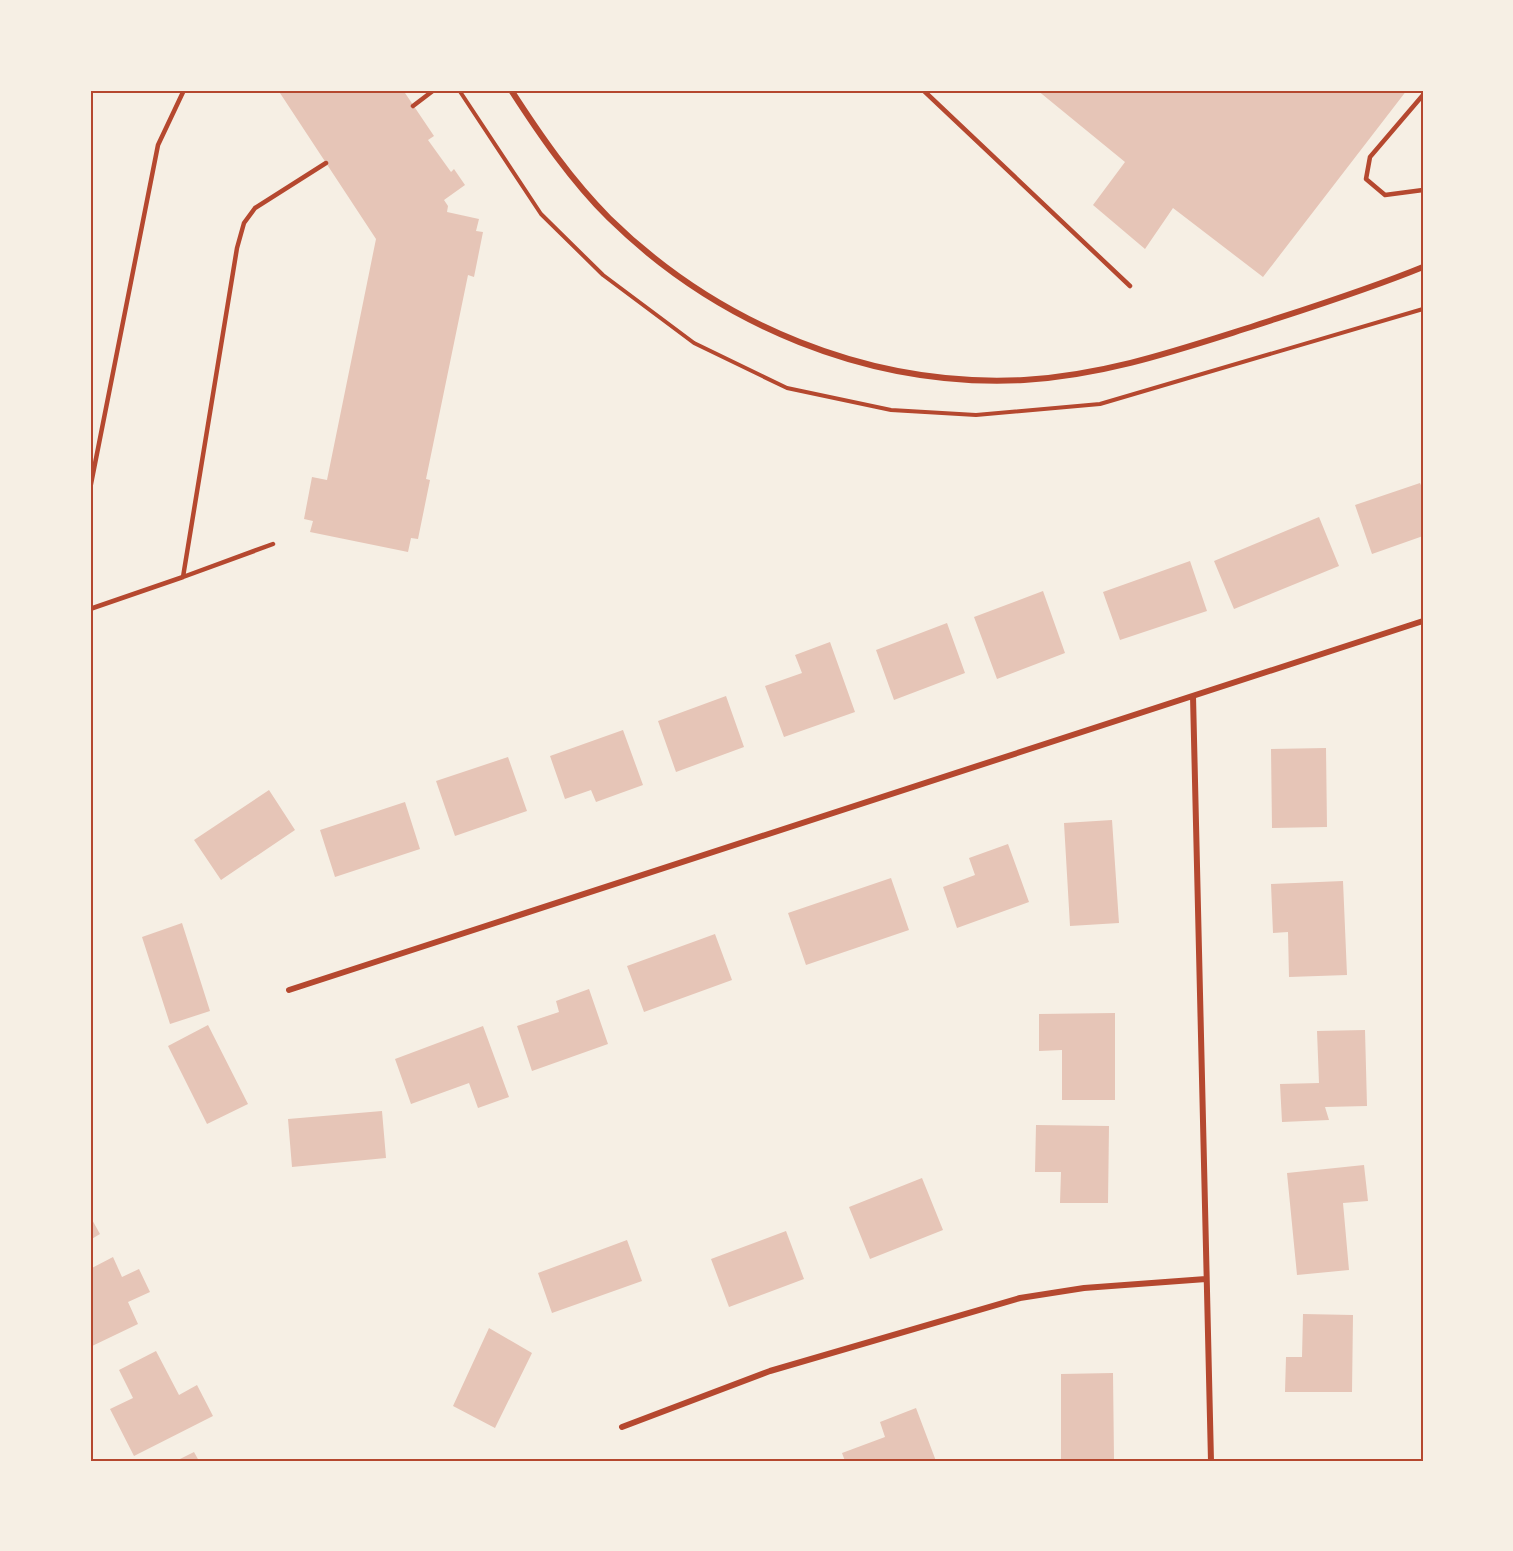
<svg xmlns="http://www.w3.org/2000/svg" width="1513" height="1551" viewBox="0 0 1513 1551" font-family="Karla,sans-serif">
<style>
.building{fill:#e6c5b7}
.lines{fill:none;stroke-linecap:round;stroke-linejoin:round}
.path{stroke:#b5482f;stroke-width:4}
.service{stroke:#b5482f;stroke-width:4.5}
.minor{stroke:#b5482f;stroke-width:6}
.neatline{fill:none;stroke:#b5482f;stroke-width:2}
</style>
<rect width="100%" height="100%" fill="#f6efe4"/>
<path class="building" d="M 278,90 L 403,90 L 434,136 L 428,140 L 451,172 L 454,169 L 465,185 L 444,200 L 448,206 L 447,212 L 479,219 L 476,231 L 483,232 L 474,277 L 468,275 L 426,479 L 430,480 L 418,539 L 411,538 L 408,552 L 310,532 L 313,521 L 304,519 L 312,477 L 327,480 L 376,239 Z
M 1037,90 L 1407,90 L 1263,277 L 1173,208 L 1145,249 L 1093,205 L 1125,162 Z
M 1420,483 L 1423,490 L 1423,536 L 1372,554 L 1355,505 Z
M 1319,517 L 1339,566 L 1234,609 L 1214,561 Z
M 1190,561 L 1207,611 L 1120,640 L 1103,592 Z
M 1043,591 L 1065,653 L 997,679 L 974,617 Z
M 947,623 L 965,673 L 894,700 L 876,650 Z
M 830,642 L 855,712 L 784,737 L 765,686 L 802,673 L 795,655 Z
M 726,696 L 744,747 L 676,772 L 658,721 Z
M 623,730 L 643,785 L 596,802 L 591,790 L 565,799 L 550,756 Z
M 1326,748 L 1327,827 L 1272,828 L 1271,749 Z
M 508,757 L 527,811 L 455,836 L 436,781 Z
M 269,790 L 295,830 L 221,880 L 194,840 Z
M 405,802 L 420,849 L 335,877 L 320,830 Z
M 1112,820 L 1119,923 L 1070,926 L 1064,823 Z
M 1008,844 L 1029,902 L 957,928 L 943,887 L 975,875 L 969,858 Z
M 891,878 L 909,930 L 806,965 L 788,913 Z
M 1343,881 L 1347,975 L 1289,977 L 1288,932 L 1273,933 L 1271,884 Z
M 182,923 L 210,1011 L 170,1024 L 142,937 Z
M 715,934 L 732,980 L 644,1012 L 627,966 Z
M 589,989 L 608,1044 L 532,1071 L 517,1026 L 559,1012 L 556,1001 Z
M 1115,1013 L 1115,1100 L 1062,1100 L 1062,1050 L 1039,1051 L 1039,1014 Z
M 208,1025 L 248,1104 L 207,1124 L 168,1046 Z
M 483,1026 L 509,1097 L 478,1108 L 469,1083 L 411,1104 L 395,1059 Z
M 1365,1030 L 1367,1106 L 1325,1107 L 1329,1120 L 1282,1122 L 1280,1084 L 1319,1083 L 1317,1031 Z
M 382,1111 L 386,1158 L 292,1167 L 288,1119 Z
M 1036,1125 L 1109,1126 L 1108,1203 L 1060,1203 L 1061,1172 L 1035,1172 Z
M 1364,1165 L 1368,1201 L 1343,1203 L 1349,1270 L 1297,1275 L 1287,1173 Z
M 922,1178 L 943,1230 L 870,1259 L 849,1207 Z
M 90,1216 L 100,1234 L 90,1240 Z
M 786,1231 L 804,1279 L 729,1307 L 711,1259 Z
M 627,1240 L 642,1281 L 552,1313 L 538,1273 Z
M 113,1257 L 122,1277 L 139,1269 L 150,1292 L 128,1302 L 138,1324 L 90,1347 L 90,1269 Z
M 1303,1314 L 1353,1315 L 1352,1392 L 1285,1392 L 1286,1357 L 1302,1357 Z
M 489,1328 L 532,1353 L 495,1428 L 453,1406 Z
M 156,1351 L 179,1395 L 197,1385 L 213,1416 L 134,1456 L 110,1409 L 133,1398 L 119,1370 Z
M 1113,1373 L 1114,1459 L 1061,1460 L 1061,1374 Z
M 916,1408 L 936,1461 L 845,1461 L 842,1453 L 885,1437 L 880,1422 Z
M 194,1452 L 199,1461 L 176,1461 Z"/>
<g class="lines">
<path class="path" d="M 459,90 L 541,214 L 603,275 L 694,343 L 787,388 L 891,410 L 976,415 L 1100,404 L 1423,309"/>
<path class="service" d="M 923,90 L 1130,286
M 1423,95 L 1370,157 L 1366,179 L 1385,195 L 1423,190
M 413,106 L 434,90
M 90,489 L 158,145 L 184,90
M 183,577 L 273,544
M 90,609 L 183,577 L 237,248 L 244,223 L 255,208 L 326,163"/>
<path class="minor" d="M 511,90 C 540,135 571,180 609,218 C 718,325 870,388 1024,380 C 1105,375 1175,351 1251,327 C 1309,308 1367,290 1423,267
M 1193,696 L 1211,1461
M 289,990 L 1423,621
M 622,1427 L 770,1371 L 1020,1298 L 1084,1288 L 1206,1279"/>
</g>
<rect width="1513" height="1551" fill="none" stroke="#f6efe4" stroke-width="183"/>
<rect x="92" y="92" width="1330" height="1368" class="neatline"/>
</svg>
